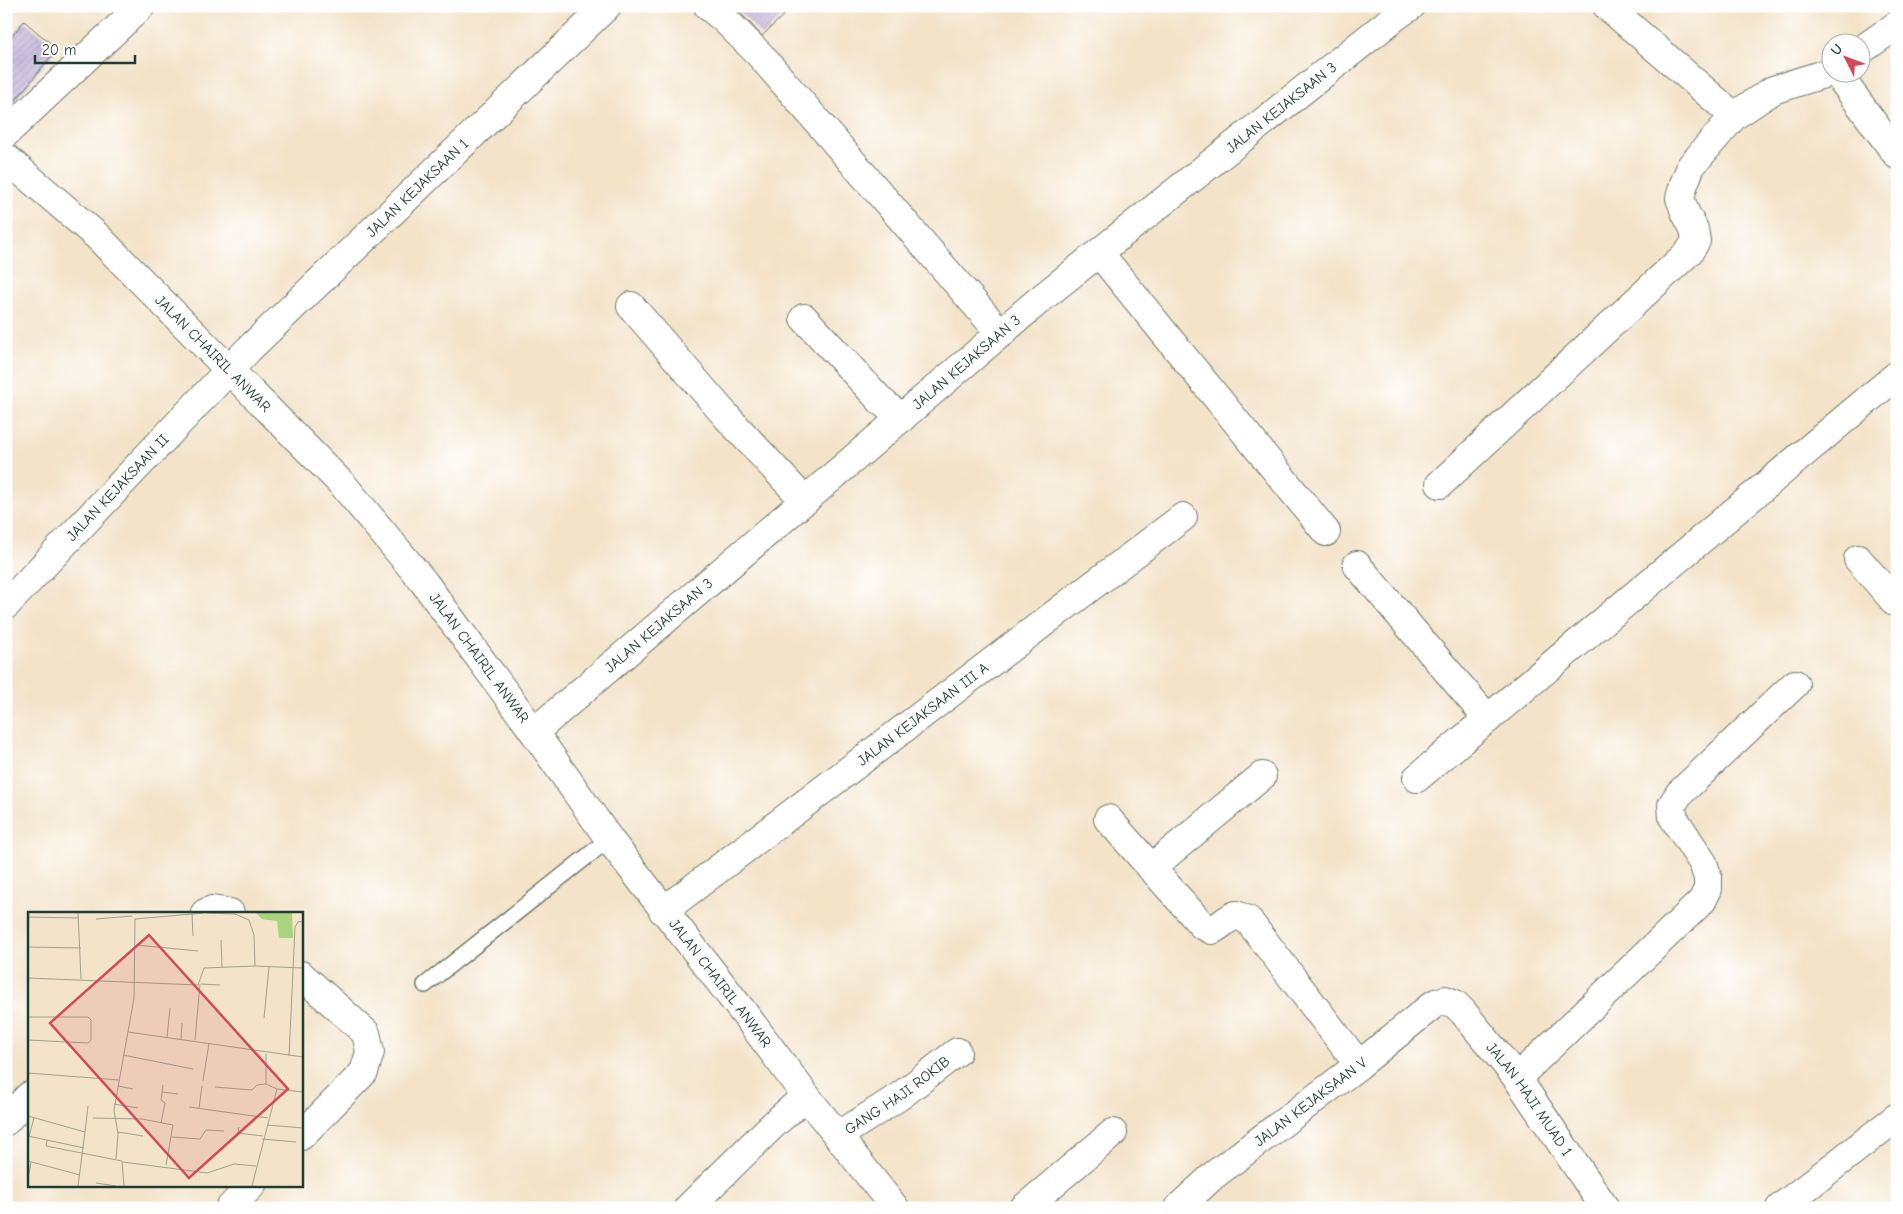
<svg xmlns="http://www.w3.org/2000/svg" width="1903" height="1214" viewBox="0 0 1903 1214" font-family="'Comic Neue',sans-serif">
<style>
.building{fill:url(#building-hatch)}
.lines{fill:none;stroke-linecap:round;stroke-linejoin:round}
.lane-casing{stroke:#697768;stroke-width:18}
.street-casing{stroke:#697768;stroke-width:30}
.secondary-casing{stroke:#697768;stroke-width:30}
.lane{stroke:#fff;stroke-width:15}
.street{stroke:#fff;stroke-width:28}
.secondary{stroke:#fff;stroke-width:28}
.labels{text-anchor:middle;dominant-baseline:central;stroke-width:4;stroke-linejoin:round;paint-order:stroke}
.street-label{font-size:15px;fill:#1f3d34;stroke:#fff}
.inset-road{fill:none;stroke:#9ea18d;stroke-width:1}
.view{fill:#d1495b;fill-opacity:0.15;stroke:#d1495b;stroke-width:2.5}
.inset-edge{fill:none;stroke:#1f3d34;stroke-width:2.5}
</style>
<defs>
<pattern id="building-hatch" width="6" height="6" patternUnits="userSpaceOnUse" patternTransform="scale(1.25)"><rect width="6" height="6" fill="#bdadd8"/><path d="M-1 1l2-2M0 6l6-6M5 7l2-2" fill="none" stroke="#998eb0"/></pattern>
</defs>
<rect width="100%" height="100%" fill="#fff"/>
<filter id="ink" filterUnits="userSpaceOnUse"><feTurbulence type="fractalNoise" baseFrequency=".02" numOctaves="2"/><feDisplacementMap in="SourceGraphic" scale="10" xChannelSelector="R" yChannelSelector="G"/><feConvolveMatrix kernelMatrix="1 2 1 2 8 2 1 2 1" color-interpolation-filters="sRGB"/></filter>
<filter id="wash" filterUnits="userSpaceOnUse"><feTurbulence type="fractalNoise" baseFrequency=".0096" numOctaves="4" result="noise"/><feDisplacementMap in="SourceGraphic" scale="20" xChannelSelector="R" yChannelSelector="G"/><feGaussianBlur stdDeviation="1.12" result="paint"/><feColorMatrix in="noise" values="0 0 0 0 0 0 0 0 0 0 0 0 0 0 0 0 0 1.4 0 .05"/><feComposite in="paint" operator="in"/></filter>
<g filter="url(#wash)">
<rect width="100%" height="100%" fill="#f3e3c8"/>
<g id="blocks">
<path class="building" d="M 734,6 L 793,6 L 762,36 Z
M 24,21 L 57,49 L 6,112 L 6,43 Z"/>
</g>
</g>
<g filter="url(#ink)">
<use href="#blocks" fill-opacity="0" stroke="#697768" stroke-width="1"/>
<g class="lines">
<g class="lane-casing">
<path id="lane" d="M 425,985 L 609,839"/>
</g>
<g class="street-casing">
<g id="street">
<path d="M 708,6 L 725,20 L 760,55 L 1001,334"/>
<path d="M 1607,6 L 1734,116 L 1773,90 L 1830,72"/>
<path d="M 1860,51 L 1897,25"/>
<path d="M 1836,72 L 1897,155"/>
<path d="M 6,133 L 141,6"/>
<path d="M 1100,254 L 1326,532"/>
<path d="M 631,306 L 727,417 L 805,501"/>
<path d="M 804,318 L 882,402 L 902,418"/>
<path d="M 1440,484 L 1689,252 L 1696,241 L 1694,229 L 1685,212 L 1680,198 L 1684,184 L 1691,166 L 1734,116"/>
<path d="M 1858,559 L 1895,602 L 1897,600"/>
<path d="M 1357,565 L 1488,719"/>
<path id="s1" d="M 6,605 L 249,349 L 607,6"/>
<path id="s2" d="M 534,732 L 1038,301 L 1395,17 L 1411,6"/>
<path d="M 1417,778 L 1897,375"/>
<path d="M 1108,819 L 1202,925 L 1212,930 C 1221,926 1227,918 1236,915 L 1248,920 L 1359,1065"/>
<path d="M 1151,868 L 1262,776"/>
<path id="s3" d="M 663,911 L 1183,517"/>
<path d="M 205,913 L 212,910 L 230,913"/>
<path d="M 301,975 L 366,1033 L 370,1052 L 364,1072 L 301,1136"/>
<path d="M 1517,1078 L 1702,901 L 1708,889 L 1708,878 L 1703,863 L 1673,817 L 1672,805 L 1679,794 L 1795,684"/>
<path d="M 6,1121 L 29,1096"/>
<path id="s4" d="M 838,1136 L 900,1096 L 957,1052"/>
<path d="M 230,1208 L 252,1185"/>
<path d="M 688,1208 L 774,1124 L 806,1096"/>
<path d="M 1024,1208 L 1113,1133"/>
<path id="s5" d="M 1178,1208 L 1214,1175 L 1359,1065 L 1434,1004 L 1445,1000 L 1455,1004 L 1463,1012 L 1517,1078 L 1605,1208"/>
<path d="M 1780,1208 L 1897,1117"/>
</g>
</g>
<g class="secondary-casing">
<g id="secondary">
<path id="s6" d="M 6,158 L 97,236 L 344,486 L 423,581 L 534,732 L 609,839 L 747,1017 L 806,1096 L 895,1208"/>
</g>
</g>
<use href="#lane" class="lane"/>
<use href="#street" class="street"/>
<use href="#secondary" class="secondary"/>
</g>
</g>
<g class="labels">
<g class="street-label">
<text stroke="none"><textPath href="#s2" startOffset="974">JALAN KEJAKSAAN 3</textPath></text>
<text stroke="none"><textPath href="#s1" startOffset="586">JALAN KEJAKSAAN 1</textPath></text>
<text stroke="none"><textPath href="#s6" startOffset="285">JALAN CHAIRIL ANWAR</textPath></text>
<text stroke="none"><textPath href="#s2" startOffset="569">JALAN KEJAKSAAN 3</textPath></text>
<text stroke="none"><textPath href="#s1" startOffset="162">JALAN KEJAKSAAN II</textPath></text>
<text stroke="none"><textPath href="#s2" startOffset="164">JALAN KEJAKSAAN 3</textPath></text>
<text stroke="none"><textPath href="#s6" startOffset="690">JALAN CHAIRIL ANWAR</textPath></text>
<text stroke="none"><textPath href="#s3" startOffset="326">JALAN KEJAKSAAN III A</textPath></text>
<text stroke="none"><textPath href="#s6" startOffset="1095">JALAN CHAIRIL ANWAR</textPath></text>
<text stroke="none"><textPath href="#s4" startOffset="72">GANG HAJI ROKIB</textPath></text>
<text stroke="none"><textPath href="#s5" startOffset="471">JALAN HAJI MUAD 1</textPath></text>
<text stroke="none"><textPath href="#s5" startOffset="170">JALAN KEJAKSAAN V</textPath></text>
</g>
</g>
<g transform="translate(28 912)">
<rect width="275" height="275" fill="#f3e3c8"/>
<path d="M 228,1 L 264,1 L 265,26 L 251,26 L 249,9 L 234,7 Z" fill="#a9d37f"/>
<path class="inset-road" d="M 50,1 L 53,67M 164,1 L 165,24M 178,1 L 207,2 L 221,8 L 226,23 L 227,54 L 275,56M 0,5 L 50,6M 68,7 L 104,4M 107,7 L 176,1M 193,28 L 194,55M 108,33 L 170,39M 0,35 L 53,36M 0,66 L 170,73 L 176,56 L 227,54M 173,72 L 192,73M 0,105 L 60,105 L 63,108 L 63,128 L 60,131 L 0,128M 236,106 L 241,55M 100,120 L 275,145M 139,125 L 142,96M 153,127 L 154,111M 167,128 L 172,72M 238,142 L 238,172 L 249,177M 95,143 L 165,157M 261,144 L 267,15 L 270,10 L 275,9M 0,161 L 91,168M 175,169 L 181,131M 90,174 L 105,177M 187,175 L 224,178 L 229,173 L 238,172M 134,180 L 150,182M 86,192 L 110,196M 161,195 L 240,206M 171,196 L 174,174M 0,204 L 57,220 L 50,274M 65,206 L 114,207 L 145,213 L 138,253M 133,211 L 137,191 L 133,188 L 135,173M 239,213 L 275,216M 211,215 L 210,221 L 235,224M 57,220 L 60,194M 90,220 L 115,224M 0,224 L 56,236M 144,225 L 172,227 L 178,218 L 196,219M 234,227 L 268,230M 0,228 L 6,206M 19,228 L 18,234 L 94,249 L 96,274M 88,247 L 90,222 L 86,198 L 106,86 L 107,7M 0,249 L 52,263M 95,250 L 179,261 L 206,252 L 228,254M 0,266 L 3,251M 68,271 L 88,274M 224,274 L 249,177 L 275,180"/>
<path class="view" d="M 121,23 L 260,177 L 161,266 L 22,111 Z"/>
<rect width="275" height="275" class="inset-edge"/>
</g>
<rect width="1903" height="1214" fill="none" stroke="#fff" stroke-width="25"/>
<g transform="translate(1846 58) rotate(312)"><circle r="24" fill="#ffffff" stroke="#a5b1ae"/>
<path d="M0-4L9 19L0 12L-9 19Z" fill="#d1495b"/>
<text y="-8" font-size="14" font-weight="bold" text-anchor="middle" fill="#1f3d34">U</text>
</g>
<path d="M35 55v8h100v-8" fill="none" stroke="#1f3d34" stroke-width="2.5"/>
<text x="42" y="55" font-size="15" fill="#1f3d34" stroke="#ffffff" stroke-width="4" paint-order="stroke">20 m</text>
</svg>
